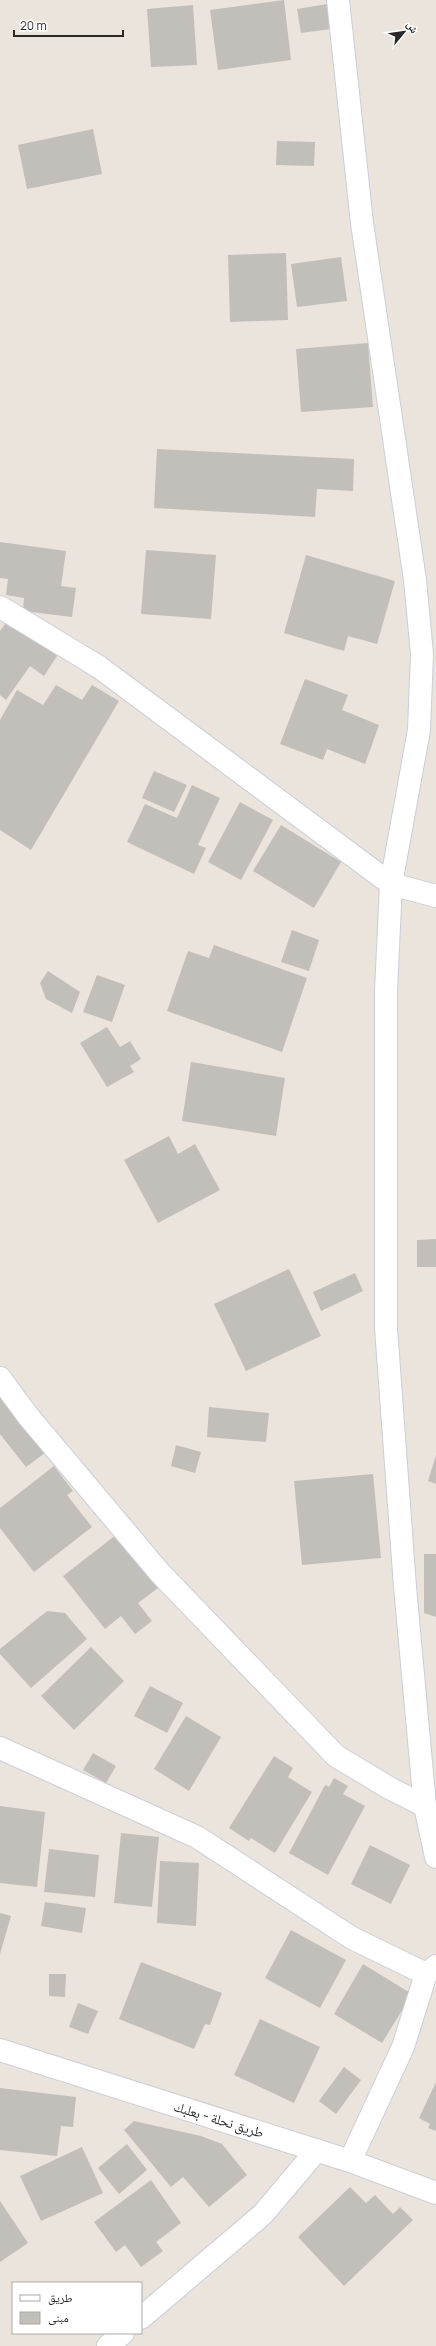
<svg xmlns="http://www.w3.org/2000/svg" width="436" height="2346" viewBox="0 0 436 2346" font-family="Manrope,'Noto Naskh Arabic',sans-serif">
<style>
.building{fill:#c2beb9}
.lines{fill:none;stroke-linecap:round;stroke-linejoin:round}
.minor-casing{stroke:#cbced9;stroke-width:24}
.minor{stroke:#fff;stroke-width:22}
.labels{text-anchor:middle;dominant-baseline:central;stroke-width:4;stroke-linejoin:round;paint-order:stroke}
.street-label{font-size:14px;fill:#292929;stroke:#fff}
</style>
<rect width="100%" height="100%" fill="#eae4dd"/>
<path class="building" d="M 284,0 L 291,60 L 218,70 L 210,10 Z
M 327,4 L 331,29 L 301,33 L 297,9 Z
M 193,5 L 197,65 L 151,67 L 147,9 Z
M 93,129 L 102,174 L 27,189 L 18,145 Z
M 277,141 L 315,142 L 314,166 L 276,165 Z
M 286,253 L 288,320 L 230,322 L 228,255 Z
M 341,257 L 347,301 L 297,307 L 291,264 Z
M 368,343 L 373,407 L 301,412 L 296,349 Z
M 157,449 L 354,459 L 353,491 L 317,489 L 315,517 L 154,508 Z
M 0,542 L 66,551 L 61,586 L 76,588 L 72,617 L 23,611 L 24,598 L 6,595 L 8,579 L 0,578 Z
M 146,550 L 216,555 L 211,619 L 141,614 Z
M 306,555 L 395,581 L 377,644 L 348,636 L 344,651 L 284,633 Z
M 7,621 L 57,656 L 44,676 L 30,666 L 6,700 L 0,695 L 0,631 Z
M 305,679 L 348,695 L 342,710 L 379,725 L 365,764 L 327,749 L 323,760 L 280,744 Z
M 56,685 L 82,700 L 92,685 L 119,701 L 31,850 L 0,830 L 0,720 L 17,690 L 43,705 Z
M 154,771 L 187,785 L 174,812 L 142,798 Z
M 192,785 L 220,798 L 198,845 L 206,848 L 194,874 L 127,842 L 145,804 L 177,818 Z
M 240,802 L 273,820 L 241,880 L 208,862 Z
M 281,825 L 341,862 L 314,908 L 253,871 Z
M 292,930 L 319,940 L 309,971 L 281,962 Z
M 214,945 L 307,978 L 282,1052 L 167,1011 L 188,951 L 209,958 Z
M 48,971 L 80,992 L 72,1013 L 46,999 L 40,983 Z
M 97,975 L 125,985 L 112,1022 L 83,1012 Z
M 107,1027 L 120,1047 L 130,1041 L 141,1059 L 130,1066 L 134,1072 L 107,1087 L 80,1043 Z
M 191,1062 L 285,1078 L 276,1136 L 182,1121 Z
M 169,1136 L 178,1154 L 195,1144 L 220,1190 L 158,1223 L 124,1160 Z
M 436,1239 L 436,1267 L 417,1267 L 417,1240 Z
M 289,1269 L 321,1336 L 246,1371 L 214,1304 Z
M 355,1273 L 363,1291 L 321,1311 L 313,1292 Z
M 0,1387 L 49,1450 L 26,1467 L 0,1434 Z
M 209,1407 L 269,1413 L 266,1442 L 207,1437 Z
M 176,1445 L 201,1452 L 195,1473 L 171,1466 Z
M 436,1455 L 436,1484 L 428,1481 Z
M 54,1466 L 73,1491 L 67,1495 L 92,1527 L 34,1572 L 0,1528 L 0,1508 Z
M 373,1474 L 381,1558 L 302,1565 L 294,1481 Z
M 116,1535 L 158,1588 L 138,1603 L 152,1621 L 135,1634 L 121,1616 L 105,1629 L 63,1576 Z
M 424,1554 L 436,1554 L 436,1617 L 424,1613 Z
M 47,1611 L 65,1613 L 87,1639 L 31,1688 L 0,1654 L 0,1649 Z
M 91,1647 L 124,1681 L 74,1730 L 41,1696 Z
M 150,1686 L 183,1703 L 167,1733 L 134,1716 Z
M 186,1716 L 221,1737 L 189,1791 L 154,1769 Z
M 93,1753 L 116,1766 L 106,1783 L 83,1770 Z
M 274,1756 L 293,1768 L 288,1777 L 312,1792 L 275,1853 L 251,1838 L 249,1841 L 229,1828 Z
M 334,1778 L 348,1786 L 343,1794 L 365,1806 L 328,1875 L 289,1853 L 325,1785 L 329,1787 Z
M 0,1806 L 45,1812 L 37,1887 L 0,1883 Z
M 121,1833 L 159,1837 L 152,1907 L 114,1903 Z
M 370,1845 L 410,1865 L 391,1904 L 351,1884 Z
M 49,1849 L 99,1855 L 95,1897 L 44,1892 Z
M 160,1861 L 199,1863 L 196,1926 L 157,1923 Z
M 45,1902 L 86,1908 L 82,1933 L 41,1926 Z
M 0,1913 L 11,1916 L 0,1954 Z
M 291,1930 L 346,1960 L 320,2008 L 265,1978 Z
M 141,1962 L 222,1993 L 210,2025 L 205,2024 L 194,2049 L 119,2019 Z
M 363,1964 L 412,1994 L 382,2043 L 334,2014 Z
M 49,1974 L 66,1974 L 65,1997 L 49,1996 Z
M 78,2003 L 98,2011 L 88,2034 L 69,2027 Z
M 260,2019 L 320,2047 L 294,2103 L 234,2075 Z
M 344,2067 L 361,2080 L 336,2114 L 319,2101 Z
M 436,2082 L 436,2131 L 428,2128 L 430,2124 L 419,2118 Z
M 0,2088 L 76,2097 L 73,2127 L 61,2126 L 57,2156 L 0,2150 Z
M 134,2121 L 201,2136 L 222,2144 L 247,2175 L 209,2207 L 183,2177 L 171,2187 L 124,2130 Z
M 127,2144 L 147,2170 L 119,2194 L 98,2168 Z
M 82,2147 L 103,2193 L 41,2221 L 20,2176 Z
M 151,2180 L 181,2223 L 156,2242 L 163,2251 L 141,2267 L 125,2245 L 116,2252 L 94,2222 Z
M 350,2187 L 366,2203 L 375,2195 L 393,2214 L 400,2207 L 413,2220 L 344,2286 L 298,2237 Z
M 0,2201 L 28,2243 L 0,2262 Z"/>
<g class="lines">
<g class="minor-casing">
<path id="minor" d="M 338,0 L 362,223 L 415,580 L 422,654 L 419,730 L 391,884 L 386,991 L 386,1328 L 405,1587 L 425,1806 L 436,1857
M 0,607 L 99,667 L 391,884 L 436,896
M 0,1378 L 28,1416 L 160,1573 L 336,1756 L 391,1789 L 425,1806
M 0,1748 L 197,1837 L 352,1938 L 426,1974
M 0,2050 L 350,2161 L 436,2193
M 350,2161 L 403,2047 L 426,1974 L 436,1966
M 141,2318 L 263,2214 L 317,2150
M 108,2346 L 123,2333"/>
</g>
<use href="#minor" class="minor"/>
</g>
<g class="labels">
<g class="street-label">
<text transform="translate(219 2119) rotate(17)">طريق نحلة - بعلبك</text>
</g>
</g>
<rect x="12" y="2282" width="130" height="52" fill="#ffffff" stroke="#a9a9a9"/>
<rect x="20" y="2295" width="20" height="6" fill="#ffffff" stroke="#a9a9a9"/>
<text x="48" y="2302" font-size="12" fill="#292929">طريق</text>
<rect x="20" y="2312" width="20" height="12" fill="#c2beb9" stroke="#a9a9a9"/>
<text x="48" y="2322" font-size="12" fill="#292929">مبنى</text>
<g transform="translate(404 32) rotate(61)" stroke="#ffffff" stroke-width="3" paint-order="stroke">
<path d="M0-3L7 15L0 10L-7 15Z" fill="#292929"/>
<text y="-6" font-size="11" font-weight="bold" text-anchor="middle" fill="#292929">ش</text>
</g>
<path d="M14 30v6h109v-6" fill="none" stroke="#292929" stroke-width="2"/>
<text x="20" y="30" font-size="12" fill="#292929" stroke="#ffffff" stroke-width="3" paint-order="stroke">20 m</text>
</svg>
